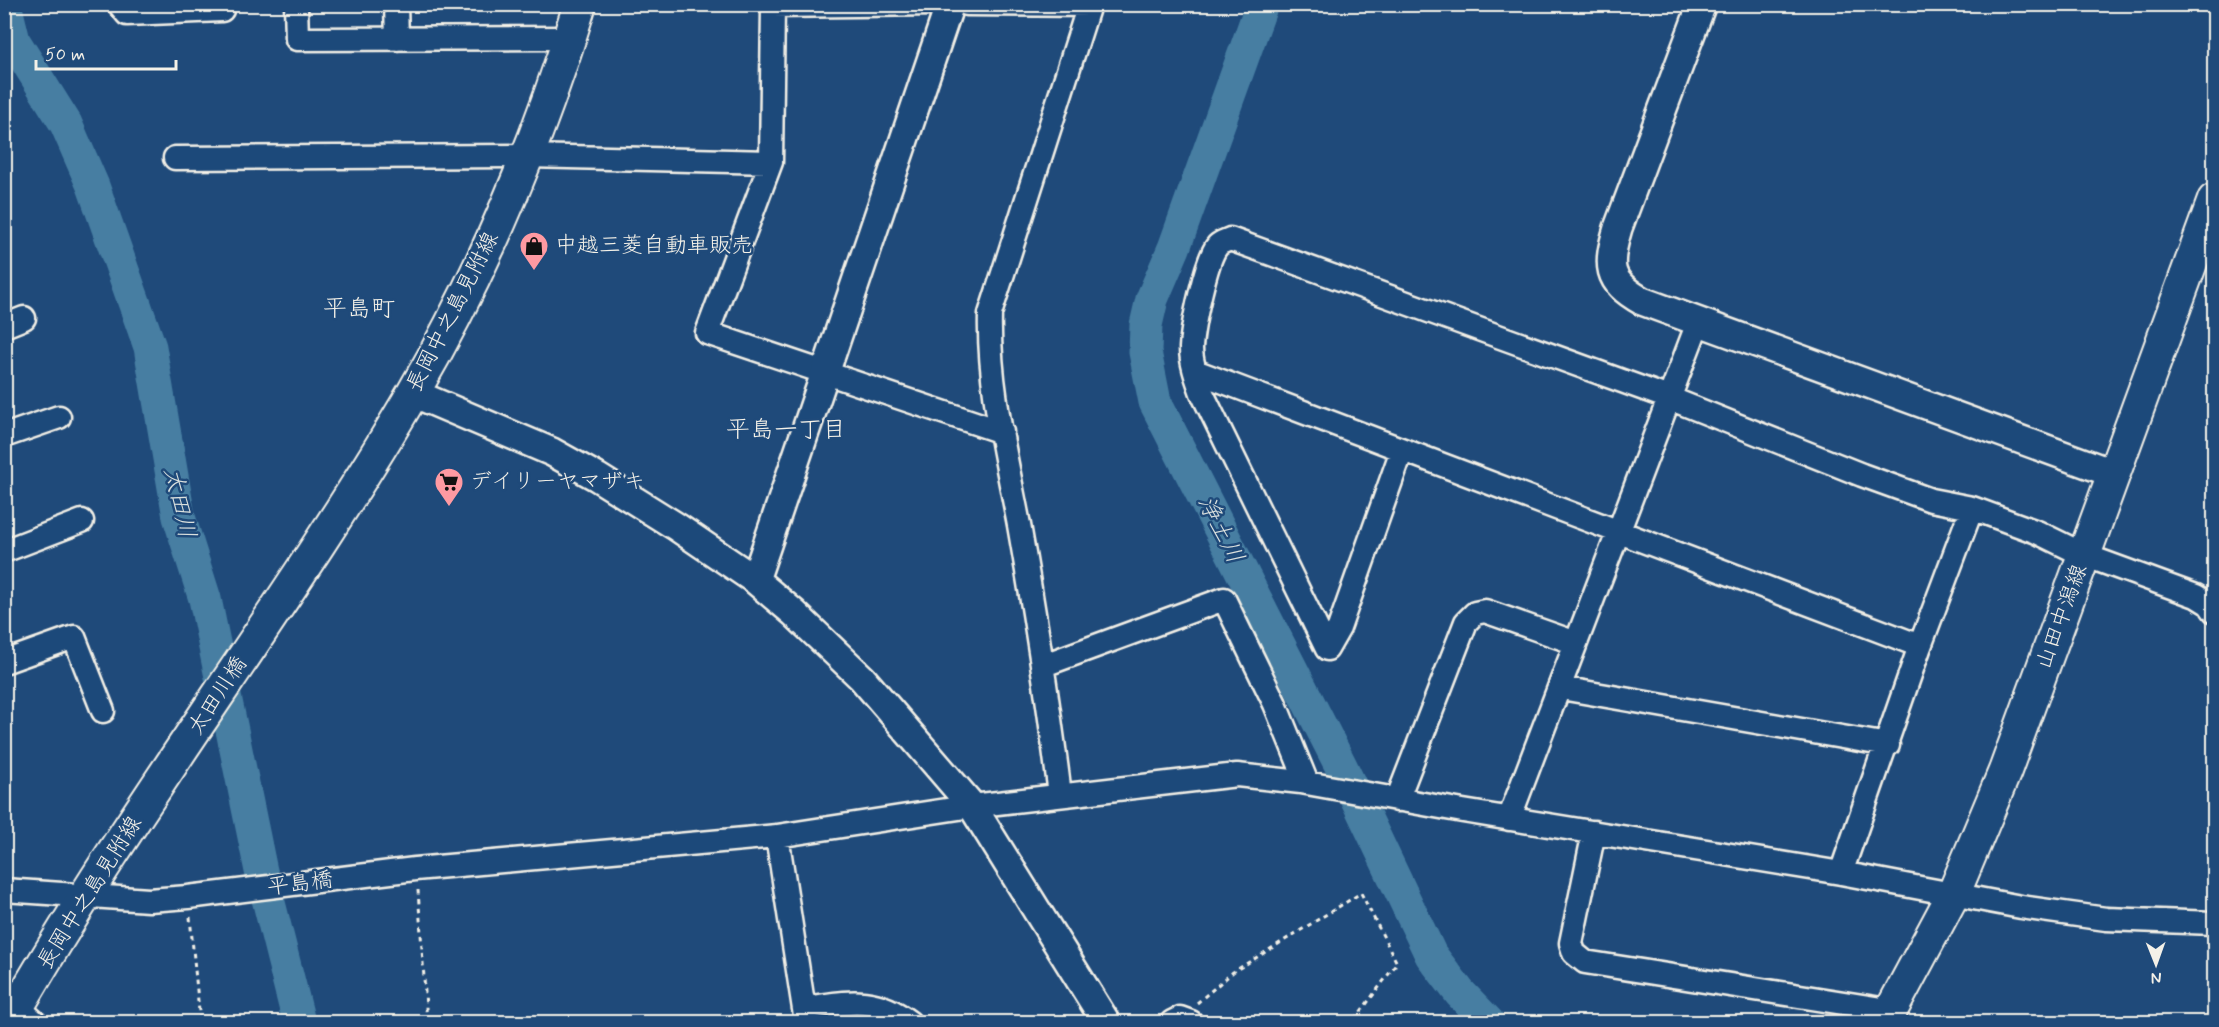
<svg xmlns="http://www.w3.org/2000/svg" width="2219" height="1027" viewBox="0 0 2219 1027" font-family="Mynerve,'Klee One',sans-serif">
<style>
.lines{fill:none;stroke-linecap:round;stroke-linejoin:round}
.river{stroke:#467ea2;stroke-width:33}
.minor-casing{stroke:#f4f1e8;stroke-width:27}
.tertiary-casing{stroke:#f4f1e8;stroke-width:32}
.secondary-casing{stroke:#f4f1e8;stroke-width:36}
.path{stroke:#f4f1e8;stroke-width:3;stroke-dasharray:4.5 4.5;stroke-linecap:butt}
.minor{stroke:#1f4a7a;stroke-width:22}
.tertiary{stroke:#1f4a7a;stroke-width:27}
.secondary{stroke:#1f4a7a;stroke-width:32}
.labels{text-anchor:middle;dominant-baseline:central;stroke-width:5;stroke-linejoin:round;paint-order:stroke}
.poi-label{font-size:22px;fill:#f4f1e8;stroke:#1f4a7a;text-anchor:start}
.street-label{font-size:22px;fill:#f4f1e8;stroke:#1f4a7a}
.neighbourhood-label{font-size:24px;fill:#f4f1e8;stroke:#1f4a7a}
.water-label{font-size:24px;font-style:italic;fill:#dae0de;stroke:#1f4a7a}
</style>
<rect width="100%" height="100%" fill="#1f4a7a"/>
<filter id="ink" filterUnits="userSpaceOnUse"><feTurbulence type="fractalNoise" baseFrequency=".0167" numOctaves="2"/><feDisplacementMap in="SourceGraphic" scale="12" xChannelSelector="R" yChannelSelector="G"/><feConvolveMatrix kernelMatrix="1 2 1 2 8 2 1 2 1" color-interpolation-filters="sRGB"/></filter>
<g filter="url(#ink)">
<g class="lines">
<path class="river" d="M 5,4 L 14,41 L 66,124 L 93,186 L 150,347 L 179,517 L 205,599 L 261,871 L 299,1022
M 1262,4 L 1174,248 L 1152,299 L 1146,325 L 1145,352 L 1155,402 L 1342,768 L 1431,955 L 1460,993 L 1488,1022"/>
<g class="minor-casing">
<path id="minor" d="M 119,4 L 127,14 L 222,10 L 222,4
M 296,4 L 297,39 L 569,38
M 396,4 L 397,39
M 939,4 L 773,6 L 771,162 L 707,333 L 1002,432
M 967,4 L 1089,5 L 990,314 C 988,384 1006,456 1019,525 C 1035,615 1049,705 1060,795
M 175,158 L 528,156 L 771,162
M 4,326 L 24,318
M 1195,371 L 1920,646
M 4,436 L 59,417
M 1402,450 L 1339,628 L 1327,649 L 1202,393 C 1197,379 1191,363 1191,348 C 1192,328 1206,258 1218,245 C 1221,242 1226,241 1230,239 L 1669,398 L 1862,475 L 1931,500 L 1972,508 L 2037,532 L 2084,555 L 2196,596 L 2209,604 L 2214,611
M 4,551 L 82,521
M 4,662 L 74,637 L 103,711
M 1044,665 L 1224,599 L 1275,704 L 1307,783
M 1561,688 L 1888,745
M 1397,800 L 1466,622 L 1475,613 L 1485,611 L 1576,643
M 1509,819 L 1699,320
M 1594,832 L 1571,943 L 1574,953 L 1585,962 L 1894,1011
M 777,836 L 806,1022
M 1841,873 L 1920,646 L 1972,508
M 4,890 L 149,900 L 188,897 L 415,869 L 777,836 L 972,806 L 1237,775 L 1301,782 L 1463,811 L 1841,873 L 2021,907 L 2106,919 L 2214,923
M 18,1007 L 35,1022
M 804,1008 C 845,1003 873,994 909,1022
M 1172,1022 L 1180,1018 L 1191,1022"/>
</g>
<g class="tertiary-casing">
<path id="tertiary" d="M 1702,4 L 1618,228 C 1607,265 1606,281 1642,301 L 2112,473
M 413,393 L 552,452 L 597,477 L 677,527 L 755,580 L 794,613 L 862,678 L 972,806 L 1106,1022
M 755,580 L 950,4"/>
</g>
<g class="secondary-casing">
<path id="secondary" d="M 9,1022 C 132,806 287,608 413,393 C 484,271 539,139 580,4
M 1885,1022 L 1954,893 L 2005,771 L 2214,200"/>
</g>
<path class="path" d="M 418,890 L 427,1022
M 190,917 L 200,1022
M 1197,1003 L 1233,972 L 1361,893 L 1397,963 L 1353,1022"/>
<use href="#minor" class="minor"/>
<use href="#tertiary" class="tertiary"/>
<use href="#secondary" class="secondary"/>
</g>
</g>
<defs>
<g id="shop-pin" transform="scale(1.5)"><path d="M0 17L-7.5 6A9.5 9.5 0 1 1 7.5 6Z" fill="#ff9aa2" stroke="#1f4a7a"/><path d="M-5-2.5h2.3a2.7 3.5 0 0 1 5.4 0H5L5.5 6h-11ZM-1.5-2.5h3a1.5 2.3 0 0 0-3 0Z" fill="#111"/></g>
<g id="supermarket-pin" transform="scale(1.5)"><path d="M0 17L-7.5 6A9.5 9.5 0 1 1 7.5 6Z" fill="#ff9aa2" stroke="#1f4a7a"/><path d="M-6-5.5h2.5l.6 2H6L4.5 2H-2.5L-4.4-4H-6ZM-1.5 3.2a1.3 1.3 0 1 0 .1 0ZM3 3.2a1.3 1.3 0 1 0 .1 0Z" fill="#111"/></g>
</defs>
<g fill-rule="evenodd">
<use href="#shop-pin" x="534" y="246"/>
<use href="#supermarket-pin" x="449" y="482"/>
</g>
<g class="labels">
<g class="poi-label">
<text x="555" y="246">中越三菱自動車販売</text>
<text x="470" y="482">デイリーヤマザキ</text>
</g>
<g class="street-label">
<text transform="translate(453 312) rotate(-63)">長岡中之島見附線</text>
<text transform="translate(2062 617) rotate(-70)">山田中潟線</text>
<text transform="translate(218 696) rotate(-57)">太田川橋</text>
<text transform="translate(300 884) rotate(-7)">平島橋</text>
<text transform="translate(90 893) rotate(-58)">長岡中之島見附線</text>
</g>
<g class="neighbourhood-label">
<text x="359" y="309">平島町</text>
<text x="786" y="430">平島一丁目</text>
</g>
<g class="water-label">
<text transform="translate(179 503) rotate(77)">太田川</text>
<text transform="translate(1220 530) rotate(63)">浄土川</text>
</g>
</g>
<rect width="2219" height="1027" fill="none" stroke="#1f4a7a" stroke-width="24"/>
<rect x="12" y="12" width="2195" height="1003" fill="none" stroke="#f4f1e8" stroke-width="2" filter="url(#ink)"/>
<g transform="translate(2156 964) rotate(179)" stroke="#1f4a7a" stroke-width="4.5" paint-order="stroke">
<path d="M0-4.5L10 22L0 15L-10 22Z" fill="#f4f1e8"/>
<text y="-9" font-size="16" font-weight="bold" text-anchor="middle" fill="#f4f1e8">N</text>
</g>
<path d="M36 60v9h140v-9" fill="none" stroke="#f4f1e8" stroke-width="3"/>
<text x="45" y="60" font-size="18" fill="#f4f1e8" stroke="#1f4a7a" stroke-width="4.5" paint-order="stroke">50 m</text>
</svg>
